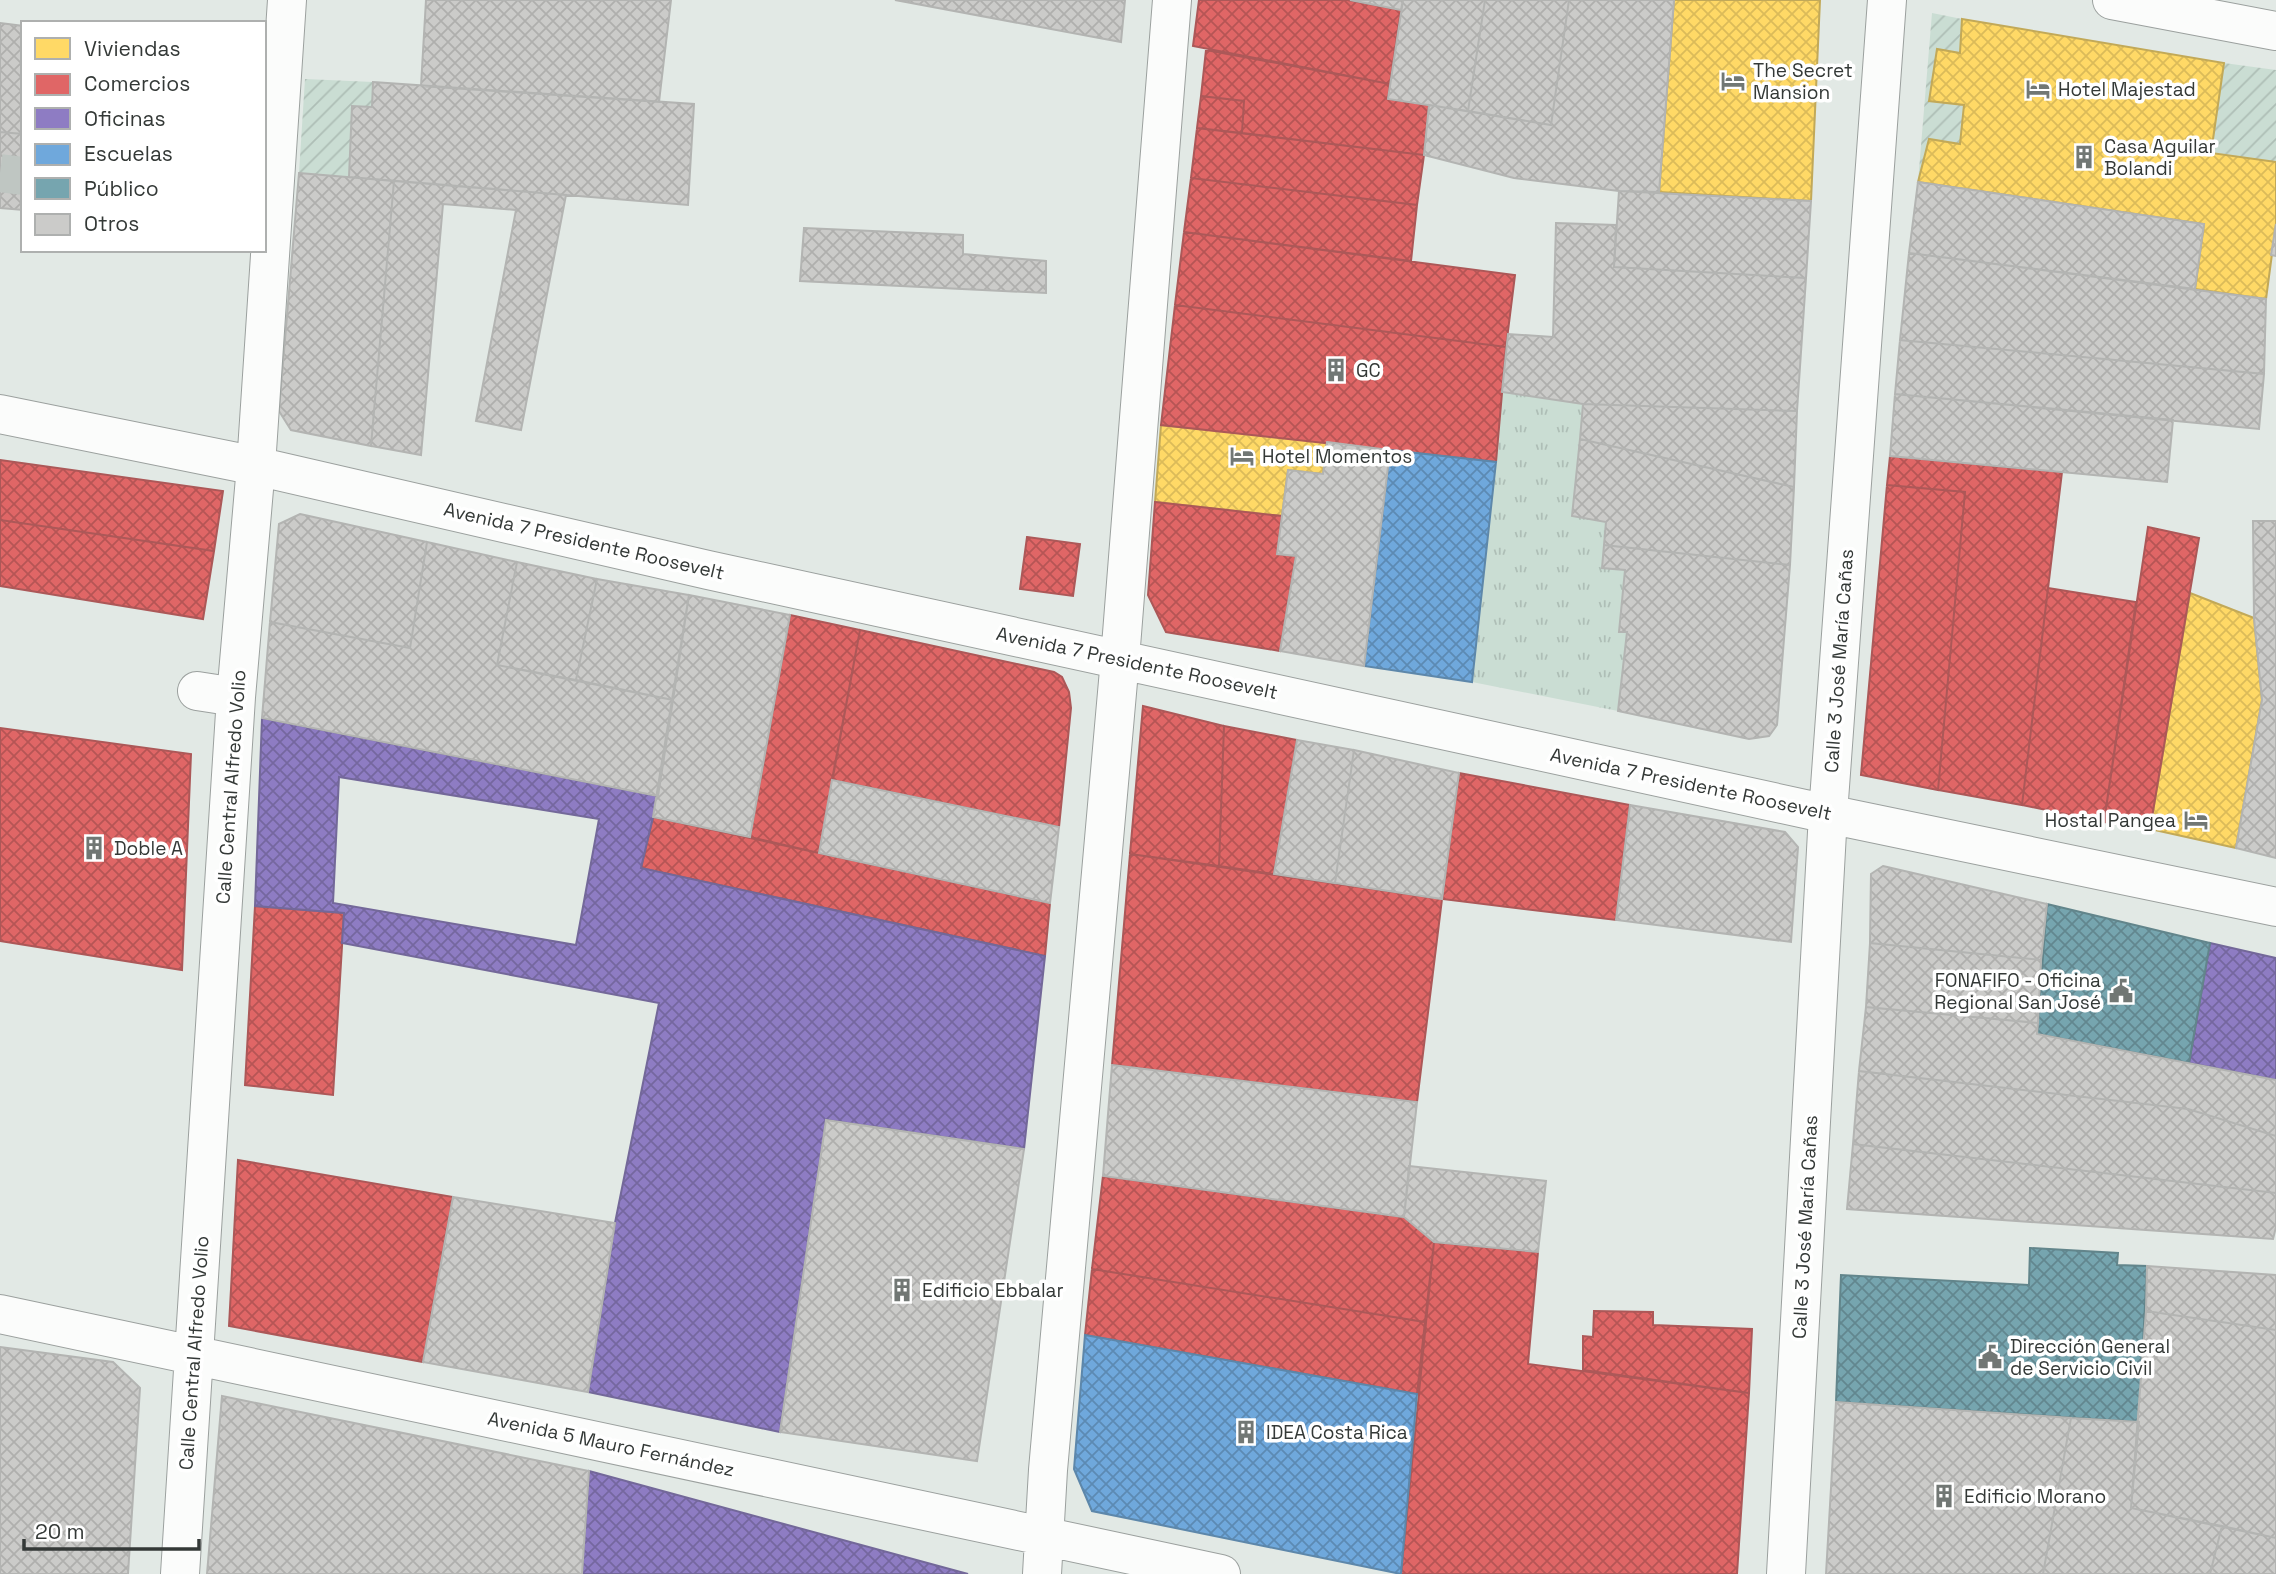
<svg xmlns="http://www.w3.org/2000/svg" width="2276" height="1574" viewBox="0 0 2276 1574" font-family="'Space Grotesk',sans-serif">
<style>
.grass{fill:url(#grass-tufts)}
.garden{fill:url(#garden-furrows)}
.homes{fill:url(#homes-cross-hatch);stroke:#c2a958;stroke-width:2}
.shops{fill:url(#shops-cross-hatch);stroke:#ac5858;stroke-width:2}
.offices{fill:url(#offices-cross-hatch);stroke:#736899;stroke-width:2;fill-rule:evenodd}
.schools{fill:url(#schools-cross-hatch);stroke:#5d87aa;stroke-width:2}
.public{fill:url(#public-cross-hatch);stroke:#62858b;stroke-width:2}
.building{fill:url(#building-cross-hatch);stroke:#b3b4b2;stroke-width:2}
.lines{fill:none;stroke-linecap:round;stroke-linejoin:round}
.minor-tunnel{stroke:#bfc6c2;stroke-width:38;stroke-dasharray:38 19;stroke-linecap:butt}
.minor-casing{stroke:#9ba09e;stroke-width:40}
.minor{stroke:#fbfcfb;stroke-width:38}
.labels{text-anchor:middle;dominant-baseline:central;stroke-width:7;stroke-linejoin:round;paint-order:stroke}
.poi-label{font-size:19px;fill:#343937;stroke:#fff;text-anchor:start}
.street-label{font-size:19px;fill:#343937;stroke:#fff}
</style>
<defs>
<pattern id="grass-tufts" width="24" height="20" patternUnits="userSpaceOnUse" patternTransform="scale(1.75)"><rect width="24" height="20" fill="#caddd3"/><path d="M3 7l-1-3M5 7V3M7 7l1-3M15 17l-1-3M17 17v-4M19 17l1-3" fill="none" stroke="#aebeb6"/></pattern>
<pattern id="garden-furrows" width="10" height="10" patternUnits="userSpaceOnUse" patternTransform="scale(1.75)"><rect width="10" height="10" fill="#caddd3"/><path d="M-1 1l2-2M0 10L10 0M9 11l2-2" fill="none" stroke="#aebeb6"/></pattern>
<pattern id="homes-cross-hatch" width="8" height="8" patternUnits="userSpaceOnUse" patternTransform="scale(1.75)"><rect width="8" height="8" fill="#ffd966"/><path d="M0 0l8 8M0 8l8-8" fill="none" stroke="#dbbb59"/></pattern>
<pattern id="shops-cross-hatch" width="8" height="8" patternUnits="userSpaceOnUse" patternTransform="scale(1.75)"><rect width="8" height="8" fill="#e06666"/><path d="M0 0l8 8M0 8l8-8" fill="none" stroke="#b65555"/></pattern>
<pattern id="offices-cross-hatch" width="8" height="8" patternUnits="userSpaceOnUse" patternTransform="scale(1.75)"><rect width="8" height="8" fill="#8e7cc3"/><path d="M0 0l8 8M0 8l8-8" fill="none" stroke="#75679f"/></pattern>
<pattern id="schools-cross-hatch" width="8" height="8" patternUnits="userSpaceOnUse" patternTransform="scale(1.75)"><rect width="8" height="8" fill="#6fa8dc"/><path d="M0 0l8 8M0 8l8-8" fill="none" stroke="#5c8ab3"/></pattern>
<pattern id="public-cross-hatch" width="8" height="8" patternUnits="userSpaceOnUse" patternTransform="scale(1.75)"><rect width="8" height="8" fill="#76a5af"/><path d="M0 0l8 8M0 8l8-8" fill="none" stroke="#62878f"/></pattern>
<pattern id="building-cross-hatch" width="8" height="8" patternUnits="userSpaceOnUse" patternTransform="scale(1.75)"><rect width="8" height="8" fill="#cbcbc9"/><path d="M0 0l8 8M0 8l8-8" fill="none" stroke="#afafad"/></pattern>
</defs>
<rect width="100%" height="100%" fill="#e2e9e5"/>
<path class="grass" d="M 1502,392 L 1583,404 L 1572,515 L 1606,522 L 1602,568 L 1625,570 L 1619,631 L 1627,632 L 1618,711 L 1472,682 Z"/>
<path class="garden" d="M 1932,13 L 1962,19 L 1960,53 L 1937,50 L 1929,100 L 1964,105 L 1960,144 L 1918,182 Z
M 2224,63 L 2276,70 L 2276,162 L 2211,153 Z
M 305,79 L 373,82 L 372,107 L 352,107 L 349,177 L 299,173 Z"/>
<path class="homes" d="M 1674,0 L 1820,0 L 1811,201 L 1659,192 Z
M 1962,19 L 2224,63 L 2211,153 L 2276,162 L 2276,224 L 2266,299 L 2195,289 L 2204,224 L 1918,182 L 1929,139 L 1960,144 L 1964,105 L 1929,101 L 1937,49 L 1960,53 Z
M 1161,425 L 1327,442 L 1323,474 L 1288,470 L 1282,516 L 1155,502 Z
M 2190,593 L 2254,618 L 2262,700 L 2236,848 L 2150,829 Z"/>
<path class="shops" d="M 1199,0 L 1347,0 L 1401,10 L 1390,84 L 1193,46 Z
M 1206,50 L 1390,84 L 1388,99 L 1429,105 L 1424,155 L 1242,133 L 1244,101 L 1201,96 Z
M 1201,96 L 1244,101 L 1242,133 L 1197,128 Z
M 1197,128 L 1424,155 L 1417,205 L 1191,178 Z
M 1191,178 L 1417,205 L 1411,261 L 1184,232 Z
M 1184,232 L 1515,275 L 1506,347 L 1175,305 Z
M 1175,305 L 1506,347 L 1496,462 L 1161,425 Z
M 1890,456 L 2062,472 L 2022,805 L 1938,790 L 1965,492 L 1887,485 Z
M 0,460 L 223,491 L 214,551 L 0,520 Z
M 1887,485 L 1965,492 L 1938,790 L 1861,775 Z
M 1155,502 L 1282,516 L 1277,554 L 1296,556 L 1280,651 L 1166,632 L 1148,595 Z
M 0,520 L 214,551 L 203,619 L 0,586 Z
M 2148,527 L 2199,538 L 2150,829 L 2104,822 Z
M 1027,537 L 1080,544 L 1073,596 L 1020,589 Z
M 2048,588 L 2136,602 L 2104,822 L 2022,805 Z
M 790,615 L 860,630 L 819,853 L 750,837 Z
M 860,630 L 1054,672 L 1062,677 L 1069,692 L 1071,708 L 1059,827 L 832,780 Z
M 1143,706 L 1224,726 L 1219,866 L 1130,854 Z
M 1224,726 L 1297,740 L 1274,874 L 1219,866 Z
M 0,728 L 191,754 L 182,970 L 0,941 Z
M 1459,773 L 1630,805 L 1616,920 L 1442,899 Z
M 653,817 L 1050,903 L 1045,956 L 641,868 Z
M 1130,854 L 1442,899 L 1417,1102 L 1112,1065 Z
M 255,906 L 344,913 L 333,1095 L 245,1085 Z
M 238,1160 L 453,1197 L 423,1362 L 229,1326 Z
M 1103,1176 L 1404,1217 L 1434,1242 L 1425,1322 L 1092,1269 Z
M 1434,1242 L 1538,1252 L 1528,1364 L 1749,1393 L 1737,1574 L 1401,1574 Z
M 1092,1269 L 1425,1322 L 1417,1394 L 1085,1335 Z
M 1594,1311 L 1653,1312 L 1653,1325 L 1752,1329 L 1749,1393 L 1583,1370 L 1583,1336 L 1593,1337 Z"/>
<path class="offices" d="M 262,718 L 658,796 L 641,868 L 1045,956 L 1024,1149 L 826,1120 L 780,1432 L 588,1392 L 615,1223 L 659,1003 L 342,943 L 344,913 L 255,906 ZM 339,777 L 599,819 L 576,945 L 333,903 Z
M 2210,943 L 2276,958 L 2276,1080 L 2189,1063 Z
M 589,1471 L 968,1574 L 582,1574 Z"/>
<path class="schools" d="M 1390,450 L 1496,462 L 1472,682 L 1364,666 Z
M 1085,1335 L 1417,1394 L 1401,1574 L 1092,1511 L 1074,1469 Z"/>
<path class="public" d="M 2047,904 L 2210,943 L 2189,1063 L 2037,1034 Z
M 2030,1248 L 2118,1253 L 2117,1265 L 2147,1266 L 2139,1422 L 1836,1402 L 1841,1275 L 2029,1285 Z"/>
<path class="building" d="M 426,0 L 671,0 L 659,102 L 421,86 Z
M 895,0 L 1125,0 L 1121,42 Z
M 1350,0 L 1403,0 L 1401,10 Z
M 1403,0 L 1485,0 L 1468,111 L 1388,99 Z
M 1485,0 L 1569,0 L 1551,125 L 1468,111 Z
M 1569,0 L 1674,0 L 1659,192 L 1619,191 L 1514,178 L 1424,155 L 1429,105 L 1551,125 Z
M 0,23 L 23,26 L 23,134 L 0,132 Z
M 373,82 L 694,104 L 688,205 L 349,177 L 352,106 L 372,107 Z
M 0,132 L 23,134 L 23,210 L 0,208 Z
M 299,173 L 394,181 L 371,446 L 291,430 L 279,411 Z
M 394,181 L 566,195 L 521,430 L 476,421 L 516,210 L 443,204 L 421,455 L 371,446 Z
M 1918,182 L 2204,224 L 2195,289 L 1909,253 Z
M 1619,191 L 1811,201 L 1806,278 L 1614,267 Z
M 1556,223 L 1616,225 L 1614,267 L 1806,278 L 1797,411 L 1583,404 L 1502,392 L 1508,334 L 1553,337 Z
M 2276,224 L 2276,256 L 2271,255 Z
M 804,228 L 963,235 L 963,254 L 1046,261 L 1046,293 L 800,281 Z
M 1909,253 L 2266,299 L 2264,374 L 1900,340 Z
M 1900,340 L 2264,374 L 2259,429 L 1895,394 Z
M 1895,394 L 2173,420 L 2167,482 L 1890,456 Z
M 1583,404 L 1797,411 L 1794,487 L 1580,439 Z
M 1580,439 L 1794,487 L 1790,565 L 1604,545 L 1606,522 L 1572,516 Z
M 1327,442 L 1390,450 L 1364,666 L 1280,651 L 1296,556 L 1277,554 L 1288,470 L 1323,474 Z
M 300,514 L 427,542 L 410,648 L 270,622 L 279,524 Z
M 2253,521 L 2276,521 L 2276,858 L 2236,848 L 2262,700 L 2254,618 Z
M 427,542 L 517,562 L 497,665 L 673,700 L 658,796 L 262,718 L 270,622 L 410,648 Z
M 1604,545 L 1790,565 L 1777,725 L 1769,736 L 1749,739 L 1618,711 L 1627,632 L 1619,632 L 1625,570 L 1602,568 Z
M 517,562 L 597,579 L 576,680 L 497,665 Z
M 597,579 L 689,595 L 673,700 L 576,680 Z
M 689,595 L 790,615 L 750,837 L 653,817 Z
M 1297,740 L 1354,750 L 1335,883 L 1274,874 Z
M 1354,750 L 1459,773 L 1442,899 L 1335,883 Z
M 832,780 L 1059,827 L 1050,903 L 819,853 Z
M 1630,805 L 1785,832 L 1798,847 L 1791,942 L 1616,920 Z
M 1883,866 L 2047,904 L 2041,960 L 1870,943 L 1871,874 Z
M 1870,943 L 2041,960 L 2038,1023 L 1866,1007 Z
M 1866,1007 L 2038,1023 L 2037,1034 L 2276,1080 L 2276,1136 L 2188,1109 L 1859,1071 Z
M 1112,1065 L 1417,1102 L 1404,1217 L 1103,1176 Z
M 1859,1071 L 2188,1109 L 2276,1136 L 2276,1193 L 1853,1144 Z
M 826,1120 L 1024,1149 L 977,1461 L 780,1432 Z
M 1853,1144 L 2276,1193 L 2276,1227 L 2273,1239 L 1847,1209 Z
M 1409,1166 L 1546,1181 L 1538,1252 L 1434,1242 L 1404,1217 Z
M 453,1197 L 615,1223 L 588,1392 L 423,1362 Z
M 2147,1266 L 2276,1275 L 2276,1330 L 2146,1311 Z
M 2146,1311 L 2276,1330 L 2276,1538 L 2131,1508 Z
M 0,1347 L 113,1362 L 140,1388 L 128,1574 L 0,1574 Z
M 222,1396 L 589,1471 L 582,1574 L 207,1574 Z
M 1836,1402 L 2071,1418 L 2043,1574 L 1826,1574 Z
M 2071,1418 L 2139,1422 L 2131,1508 L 2222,1526 L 2210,1574 L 2043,1574 Z
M 2222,1526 L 2276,1538 L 2276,1574 L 2210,1574 Z"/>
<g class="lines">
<path class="minor-tunnel" d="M 0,173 L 23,176"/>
<g class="minor-casing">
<path id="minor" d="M 2112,0 L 2276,31
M 0,414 L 256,466 L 708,570 L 1828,814 L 2276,907
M 197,691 L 236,697
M 0,1314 L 1221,1574
M 180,1574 L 236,697 L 256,466 L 287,0
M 1042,1574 L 1048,1470 L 1120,659 L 1172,0
M 1786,1574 L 1828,814 L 1887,0"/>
</g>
<use href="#minor" class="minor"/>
</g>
<defs>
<g id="hotel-bare" transform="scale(1.89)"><path d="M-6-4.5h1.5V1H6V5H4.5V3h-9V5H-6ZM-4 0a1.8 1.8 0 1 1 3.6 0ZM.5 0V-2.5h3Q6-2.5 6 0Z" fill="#717774" stroke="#fff" stroke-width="2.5" paint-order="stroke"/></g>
<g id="building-bare" transform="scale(1.89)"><path d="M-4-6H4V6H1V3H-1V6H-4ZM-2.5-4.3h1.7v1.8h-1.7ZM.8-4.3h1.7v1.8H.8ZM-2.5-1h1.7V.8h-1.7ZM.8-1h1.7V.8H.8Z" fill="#717774" stroke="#fff" stroke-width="2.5" paint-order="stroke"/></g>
<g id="civic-bare" transform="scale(1.89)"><path d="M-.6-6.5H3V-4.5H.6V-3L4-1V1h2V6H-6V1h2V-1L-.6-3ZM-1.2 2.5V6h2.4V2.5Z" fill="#717774" stroke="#fff" stroke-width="2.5" paint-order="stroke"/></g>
</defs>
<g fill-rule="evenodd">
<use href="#hotel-bare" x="1733" y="81"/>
<use href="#hotel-bare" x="2038" y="89"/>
<use href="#building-bare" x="2084" y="157"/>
<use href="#building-bare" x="1336" y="370"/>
<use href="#hotel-bare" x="1242" y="456"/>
<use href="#hotel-bare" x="2196" y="820"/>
<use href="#building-bare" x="94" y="848"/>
<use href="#civic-bare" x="2121" y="991"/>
<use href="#building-bare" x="902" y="1290"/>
<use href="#civic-bare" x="1990" y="1357"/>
<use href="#building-bare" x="1246" y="1432"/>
<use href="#building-bare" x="1944" y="1496"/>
</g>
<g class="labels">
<g class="poi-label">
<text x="1753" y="70">The Secret<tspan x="1753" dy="22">Mansion</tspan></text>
<text x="2058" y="89">Hotel Majestad</text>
<text x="2104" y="146">Casa Aguilar<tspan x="2104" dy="22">Bolandi</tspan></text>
<text x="1356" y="370">GC</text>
<text x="1262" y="456">Hotel Momentos</text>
<text x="2176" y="820" text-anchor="end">Hostal Pangea</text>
<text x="114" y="848">Doble A</text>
<text x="2101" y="980" text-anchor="end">FONAFIFO - Oficina<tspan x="2101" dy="22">Regional San José</tspan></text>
<text x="922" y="1290">Edificio Ebbalar</text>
<text x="2010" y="1346">Dirección General<tspan x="2010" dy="22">de Servicio Civil</tspan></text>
<text x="1266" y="1432">IDEA Costa Rica</text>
<text x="1964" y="1496">Edificio Morano</text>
</g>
<g class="street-label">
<text transform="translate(584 541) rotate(13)">Avenida 7 Presidente Roosevelt</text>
<text transform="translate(1839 661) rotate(-86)">Calle 3 José María Cañas</text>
<text transform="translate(1137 663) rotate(12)">Avenida 7 Presidente Roosevelt</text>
<text transform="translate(1691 784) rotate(12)">Avenida 7 Presidente Roosevelt</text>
<text transform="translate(231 787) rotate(-86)">Calle Central Alfredo Volio</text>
<text transform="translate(1805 1227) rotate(-87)">Calle 3 José María Cañas</text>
<text transform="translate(194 1353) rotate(-86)">Calle Central Alfredo Volio</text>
<text transform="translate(611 1444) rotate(12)">Avenida 5 Mauro Fernández</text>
</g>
</g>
<rect x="21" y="21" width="245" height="231" fill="#ffffff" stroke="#aeb0af" stroke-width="2"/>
<rect x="35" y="38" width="35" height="21" fill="#ffd966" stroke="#aeb0af" stroke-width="2"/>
<text x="84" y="56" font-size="21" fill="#343937">Viviendas</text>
<rect x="35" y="74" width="35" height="21" fill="#e06666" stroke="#aeb0af" stroke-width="2"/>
<text x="84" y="91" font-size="21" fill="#343937">Comercios</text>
<rect x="35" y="108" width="35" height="21" fill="#8e7cc3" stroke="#aeb0af" stroke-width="2"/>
<text x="84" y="126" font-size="21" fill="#343937">Oficinas</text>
<rect x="35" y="144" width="35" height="21" fill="#6fa8dc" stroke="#aeb0af" stroke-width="2"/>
<text x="84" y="161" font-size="21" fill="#343937">Escuelas</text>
<rect x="35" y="178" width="35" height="21" fill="#76a5af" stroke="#aeb0af" stroke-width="2"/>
<text x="84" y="196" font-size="21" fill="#343937">Público</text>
<rect x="35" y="214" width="35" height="21" fill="#cbcbc9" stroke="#aeb0af" stroke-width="2"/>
<text x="84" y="231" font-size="21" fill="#343937">Otros</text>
<path d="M24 1539v10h175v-10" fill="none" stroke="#343937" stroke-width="3.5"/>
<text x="35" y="1539" font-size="21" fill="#343937" stroke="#ffffff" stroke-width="5" paint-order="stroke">20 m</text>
</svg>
